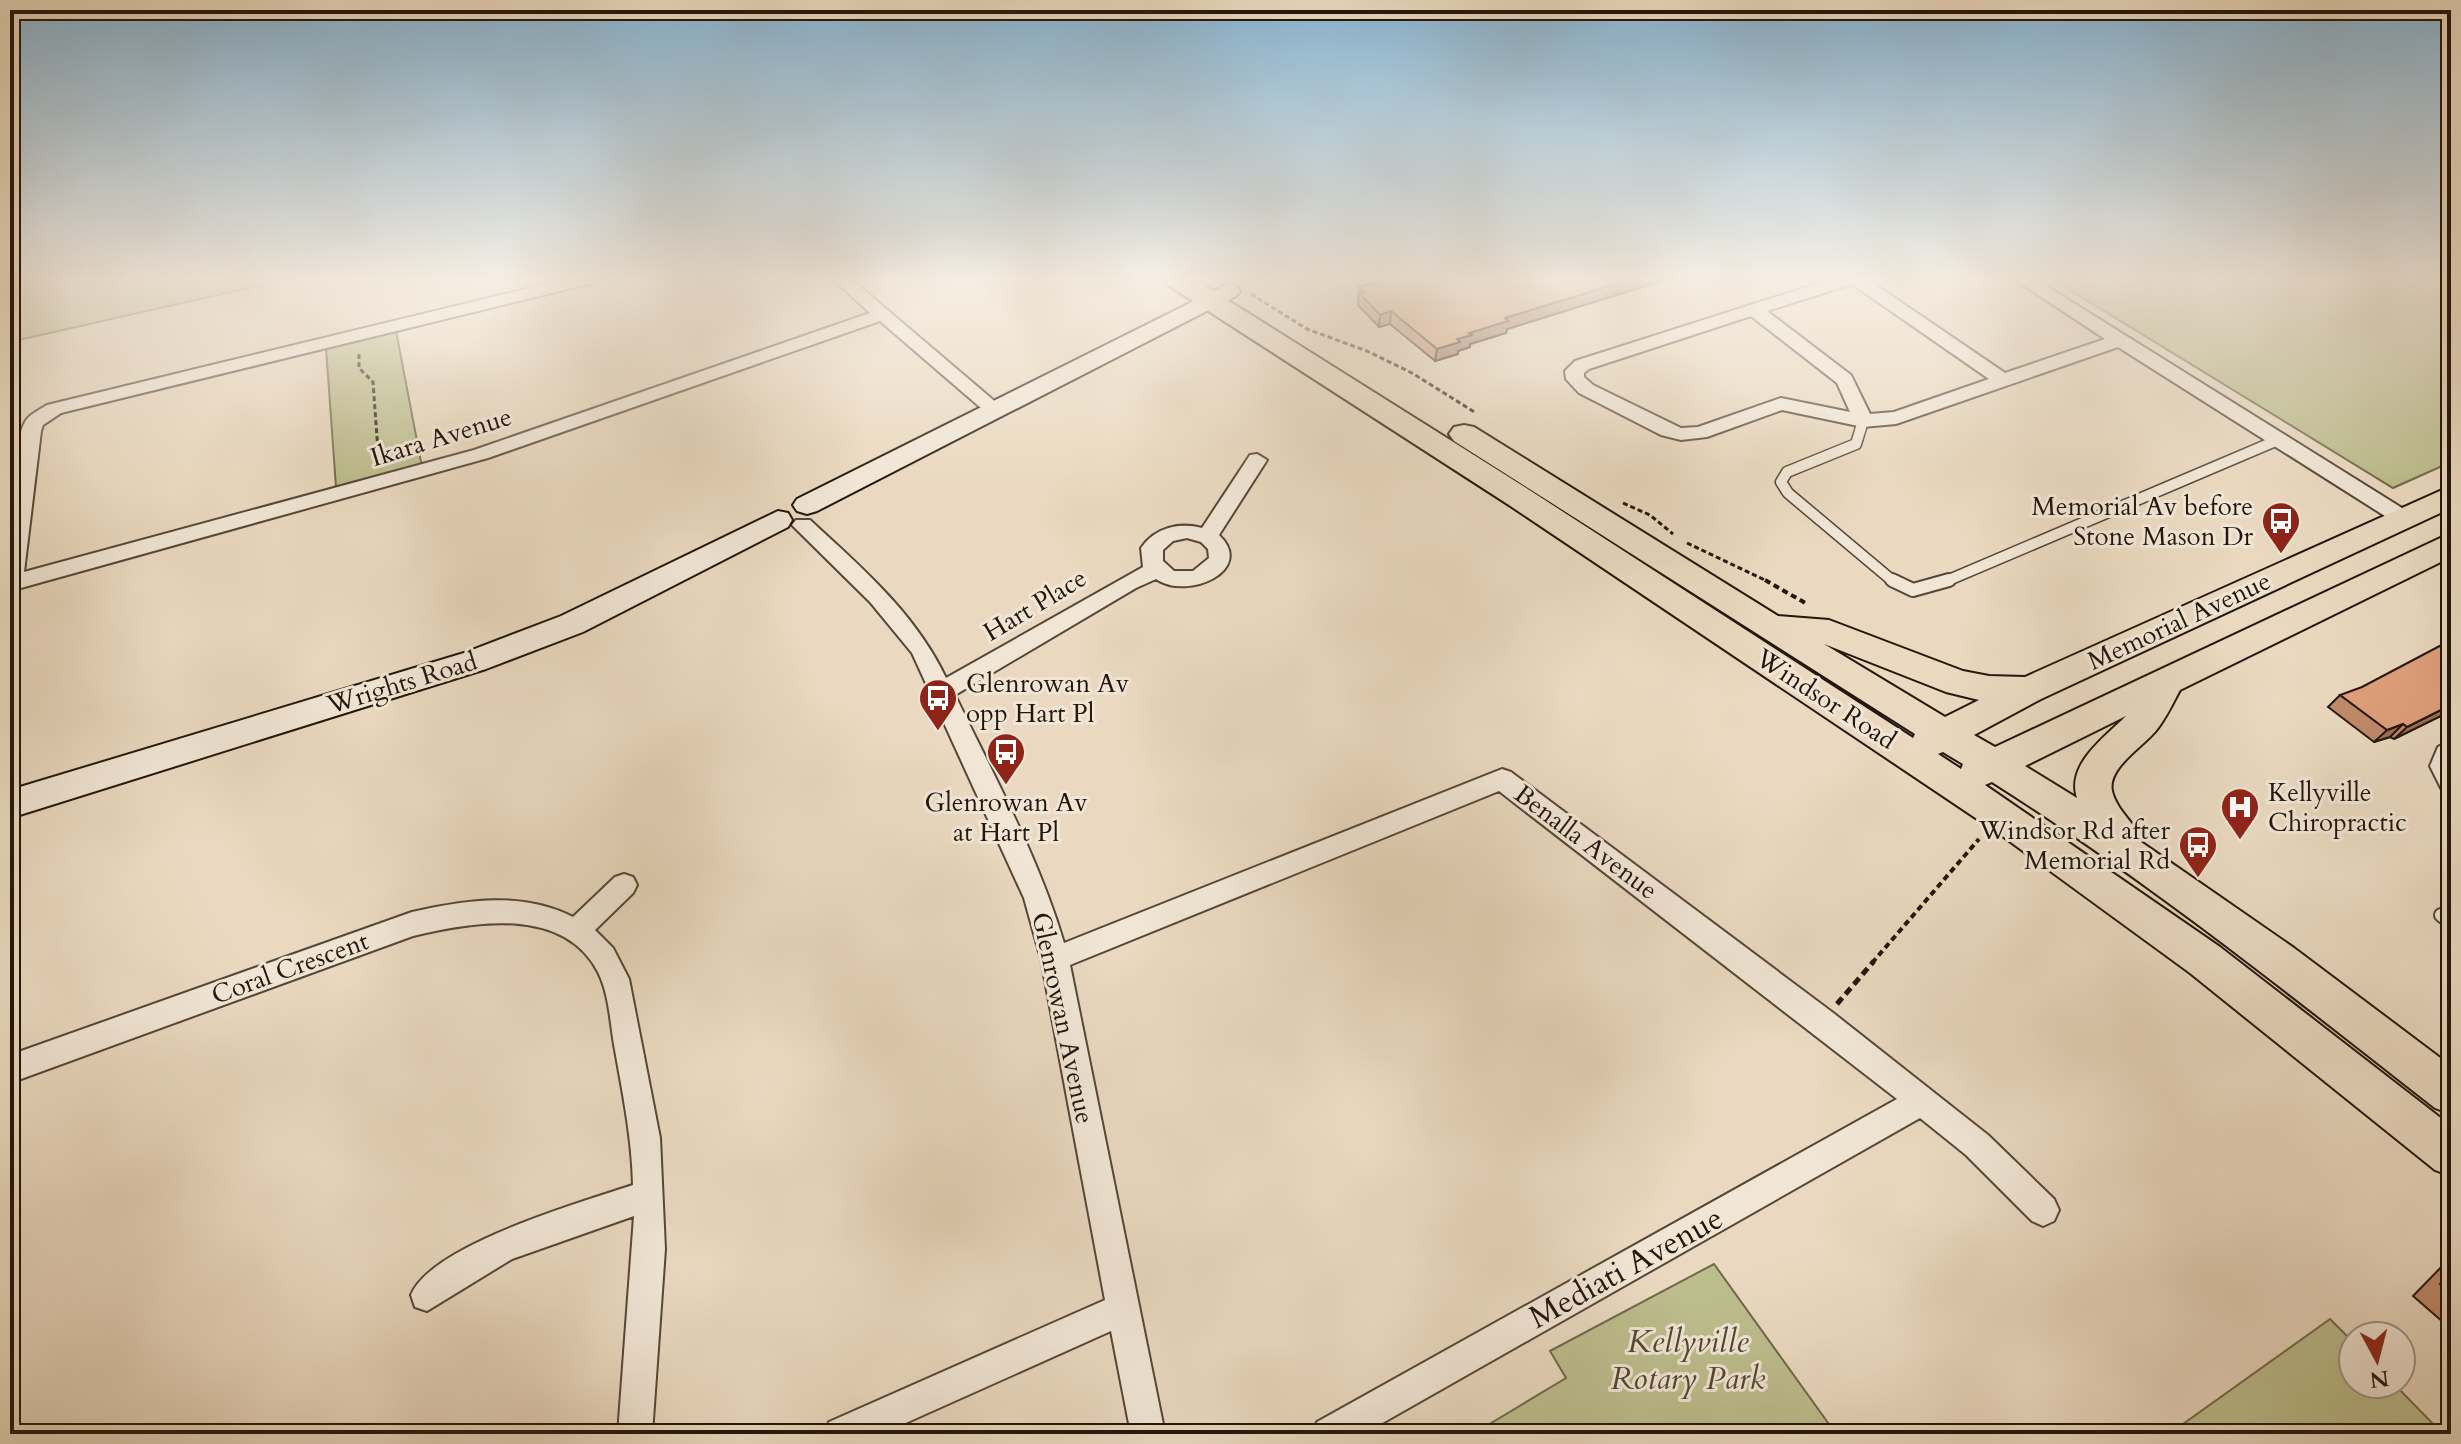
<svg xmlns="http://www.w3.org/2000/svg" width="2461" height="1444" viewBox="0 0 2461 1444" font-family="Cardo,serif">
<style>
.green{fill:#bdbe8e;stroke:#706a4c;stroke-width:2}
.lines{fill:none;stroke-linecap:round;stroke-linejoin:round}
.lane-far1-casing{stroke:#554738;stroke-width:13}
.lane-casing{stroke:#554738;stroke-width:16}
.street-casing{stroke:#554738;stroke-width:4}
.secondary-casing{stroke:#23160b;stroke-width:4}
.primary-casing{stroke:#23160b;stroke-width:4}
.path-far2{stroke:#23160b;stroke-width:3;stroke-dasharray:5 3;stroke-linecap:butt}
.path-far1{stroke:#23160b;stroke-width:4;stroke-dasharray:6 4;stroke-linecap:butt}
.path{stroke:#23160b;stroke-width:5;stroke-dasharray:8 5;stroke-linecap:butt}
.lane-far1{stroke:#f1e6d6;stroke-width:10}
.lane{stroke:#f1e6d6;stroke-width:12}
.street{fill:#f1e6d6;fill-rule:evenodd}
.secondary{fill:#f1e6d6;fill-rule:evenodd}
.primary{fill:#ead9c0;fill-rule:evenodd}
.wall{fill:#c18a6b;stroke:#23160b;stroke-width:2}
.shaded-wall{fill:#9d7057;stroke:#23160b;stroke-width:2}
.building{fill:#e0a07c;stroke:#23160b;stroke-width:2}
.labels{text-anchor:middle;dominant-baseline:central;stroke-width:6;stroke-linejoin:round;paint-order:stroke}
.street-label{font-size:26px;fill:#23160b;stroke:#f1e6d6}
.poi-label{font-size:26px;fill:#23160b;stroke:#f1e6d6;text-anchor:end}
.near-street-label{font-size:32px;fill:#23160b;stroke:#f1e6d6}
.near-park-label{font-size:32px;font-style:italic;fill:#514832;stroke:#f1e6d6}
</style>
<rect width="100%" height="100%" fill="#ead9c0"/>
<filter id="stains"><feTurbulence type="fractalNoise" baseFrequency=".0025" numOctaves="4"/><feColorMatrix values="0 0 0 0 .2 0 0 0 0 .09 0 0 0 0 .02 0 0 0 .5 -.17"/></filter>
<radialGradient id="worn" r=".72"><stop offset=".6" stop-color="#630" stop-opacity="0"/><stop offset="1" stop-color="#630" stop-opacity=".3"/></radialGradient>
<path class="green" d="M 10,279 L 288,279 L 10,342 Z
M 2052,279 L 2451,279 L 2451,462 L 2393,488 Z
M 396,331 L 422,467 L 336,487 L 326,348 Z
M 1714,1264 L 1836,1434 L 1473,1434 L 1566,1378 L 1550,1351 Z
M 2330,1319 L 2353,1342 L 2353,1384 L 2394,1384 L 2443,1434 L 2169,1434 Z"/>
<g class="lines">
<g class="lane-far1-casing">
<path id="lane-far1" d="M 1863,421 L 1856,444 L 1787,472 L 1781,482 L 1788,493 L 1894,582
M 1944,582 L 2278,440"/>
</g>
<g class="lane-casing">
<path id="lane" d="M 1892,580 L 1913,590 L 1949,580
M 2441,915 L 2451,923"/>
</g>
<g class="street-casing">
<path id="street" d="M 567,279 L 596,279 L 593,283 L 61,413 L 43,425 L 41,431 L 24,572 L 474,450 L 870,313 L 833,279 L 851,279 L 1005,410 L 995,416 L 988,414 L 880,321 L 488,458 L 10,591 C 10,559 9,441 27,419 C 32,413 41,409 47,405 Z
M 1832,279 L 1867,279 L 2005,373 L 2105,339 L 2014,279 L 2035,279 L 2410,513 L 2413,518 L 2410,523 L 2396,523 L 2118,347 L 1896,424 L 1863,427 L 1782,410 L 1707,437 L 1681,440 L 1661,435 L 1579,393 L 1566,379 L 1565,371 L 1575,361 ZM 1852,284 L 1989,379 L 1894,412 L 1870,414 L 1851,375 L 1767,311 ZM 1751,316 L 1837,383 L 1850,412 L 1781,398 L 1698,427 L 1681,428 L 1593,385 L 1584,377 L 1584,373 L 1589,369 Z
M 1257,454 L 1267,460 L 1219,535 C 1256,570 1188,601 1156,579 L 1136,588 L 955,695 C 994,776 1038,856 1064,943 L 1502,769 L 1511,772 L 1832,1012 L 1988,1135 L 2054,1199 L 2059,1210 L 2054,1221 L 2043,1226 L 2032,1221 L 1966,1155 L 1920,1118 L 1363,1434 L 1312,1434 L 1317,1422 L 1897,1099 L 1499,791 L 1070,965 L 1165,1434 L 1131,1434 L 1111,1331 L 881,1434 L 824,1434 L 829,1422 L 1105,1300 L 1041,959 L 1024,898 L 912,653 L 870,602 L 792,525 L 796,520 L 810,520 C 862,568 915,613 946,678 L 1143,567 L 1141,548 C 1155,527 1180,522 1202,528 L 1250,455 ZM 1187,538 L 1201,542 L 1208,549 L 1209,558 L 1193,571 L 1174,571 L 1163,561 L 1163,550 L 1173,541 Z
M 2451,740 L 2451,793 L 2442,790 L 2430,766 L 2438,747 Z
M 624,874 L 633,877 L 637,885 L 633,893 L 595,930 L 613,948 L 629,979 L 660,1138 L 665,1249 L 652,1434 L 618,1434 L 634,1216 L 512,1259 L 427,1311 L 415,1307 L 411,1295 C 431,1245 582,1202 633,1185 C 632,1139 623,1095 615,1050 C 610,1025 610,996 598,972 C 563,905 471,922 413,936 L 10,1083 L 10,1055 L 412,912 C 465,900 522,891 573,917 L 615,877 Z"/>
</g>
<g class="secondary-casing">
<path id="secondary" d="M 1228,284 L 1236,286 L 1240,291 L 1236,296 L 817,511 L 807,514 L 797,511 L 793,505 L 797,499 Z
M 778,511 L 788,513 L 792,520 L 788,527 L 583,632 L 486,669 L 10,818 L 10,790 L 464,653 L 561,616 Z"/>
</g>
<g class="primary-casing">
<path id="primary" d="M 1164,279 L 1194,279 L 1531,491 L 1913,738 L 1915,734 L 1454,441 L 1449,434 L 1454,427 L 1464,425 L 1474,427 L 1778,616 L 1829,620 L 1963,671 L 1989,676 L 2025,677 L 2451,486 L 2451,508 L 2041,699 L 1974,735 L 1995,747 L 2451,533 L 2451,557 L 2180,690 C 2173,703 2167,716 2158,728 C 2145,746 2107,767 2112,791 C 2116,809 2134,823 2142,839 L 2141,842 L 2294,948 L 2451,1066 L 2451,1114 L 2435,1108 C 2291,995 2147,880 1992,782 L 1985,785 L 2220,947 L 2451,1126 L 2451,1176 L 2435,1170 L 2190,973 L 2001,835 L 1509,505 L 1168,285 ZM 1824,644 L 1946,692 L 1979,700 L 1945,717 ZM 2126,716 C 2105,737 2066,764 2077,798 L 2025,766 ZM 1943,752 L 1963,764 L 1961,769 L 1938,754 Z"/>
</g>
<path class="path-far2" d="M 1251,294 L 1307,329 L 1367,351 L 1412,373 L 1476,413
M 359,354 L 359,368 L 373,382 L 379,465
M 1623,503 L 1650,515 L 1673,534
M 1687,543 L 1769,582"/>
<path class="path-far1" d="M 1765,580 L 1807,604
M 1872,963 L 1979,839"/>
<path class="path" d="M 1837,1004 L 1874,961"/>
<use href="#lane-far1" class="lane-far1"/>
<use href="#lane" class="lane"/>
<use href="#street" class="street"/>
<use href="#secondary" class="secondary"/>
<use href="#primary" class="primary"/>
</g>
<path class="wall" d="M 1389,279 L 1668,279 L 1507,329 L 1506,333 L 1470,344 L 1470,347 L 1458,351 L 1458,354 L 1435,361 L 1390,324 L 1379,327 L 1358,305 L 1359,287 Z
M 2340,695 L 2451,711 L 2394,739 L 2390,737 L 2374,742 L 2328,707 Z
M 2451,1257 L 2451,1329 L 2413,1296 Z"/>
<path class="shaded-wall" d="M 1632,279 L 1668,279 L 1507,329 L 1506,333 L 1470,344 L 1470,347 L 1458,351 L 1458,354 L 1435,361 L 1437,349 L 1469,333 L 1505,318 Z
M 1391,311 L 1390,324 L 1379,327 L 1380,315 Z
M 2451,705 L 2451,711 L 2394,739 L 2407,727 Z
M 2403,724 L 2390,737 L 2374,742 L 2387,730 Z"/>
<path class="building" d="M 1389,279 L 1632,279 L 1505,318 L 1508,321 L 1469,333 L 1472,335 L 1457,339 L 1460,342 L 1437,349 L 1391,311 L 1380,315 L 1359,293 L 1364,292 L 1359,287 Z
M 2451,640 L 2451,705 L 2407,727 L 2403,724 L 2387,730 L 2340,695 L 2362,687 Z
M 2451,1272 L 2451,1293 L 2440,1284 Z"/>
<linearGradient id="sky" x2="0" y2="1"><stop stop-color="#88b6d5"/><stop offset="0.58" stop-color="#f6eee3"/><stop offset="1" stop-color="#f6eee3" stop-opacity="0"/></linearGradient>
<rect width="2461" height="481" fill="url(#sky)"/>
<defs>
<g id="bus-pin" transform="scale(2)"><path d="M0 17L-7.5 6A9.5 9.5 0 1 1 7.5 6Z" fill="#8f2418" stroke="#f1e6d6"/><path d="M-5-6H5V4H4V6H2V4H-2V6H-4V4H-5ZM-3.5-4V0h7V-4ZM-3.5 1.2v1.5H-2V1.2ZM2 1.2v1.5H3.5V1.2Z" fill="#fff"/></g>
<g id="hospital-pin" transform="scale(2)"><path d="M0 17L-7.5 6A9.5 9.5 0 1 1 7.5 6Z" fill="#8f2418" stroke="#f1e6d6"/><path d="M-5-5h3v3.5h4V-5h3V5h-3V1.5h-4V5h-3Z" fill="#fff"/></g>
</defs>
<g fill-rule="evenodd">
<use href="#bus-pin" x="2281" y="521"/>
<use href="#bus-pin" x="938" y="698"/>
<use href="#bus-pin" x="1006" y="752"/>
<use href="#hospital-pin" x="2240" y="807"/>
<use href="#bus-pin" x="2198" y="845"/>
</g>
<g class="labels">
<g class="street-label">
<text transform="translate(441 437) rotate(-17)">Ikara Avenue</text>
<text transform="translate(1035 605) rotate(-31)">Hart Place</text>
<text transform="translate(2179 621) rotate(-25)">Memorial Avenue</text>
<text transform="translate(402 683) rotate(-17)">Wrights Road</text>
<text transform="translate(1826 699) rotate(33)">Windsor Road</text>
<text transform="translate(1586 842) rotate(37)">Benalla Avenue</text>
<text transform="translate(290 968) rotate(-20)">Coral Crescent</text>
<text transform="translate(1063 1018) rotate(78)">Glenrowan Avenue</text>
</g>
<g class="poi-label">
<text x="2253" y="506">Memorial Av before<tspan x="2253" dy="30">Stone Mason Dr</tspan></text>
<text x="966" y="683" text-anchor="start">Glenrowan Av<tspan x="966" dy="30">opp Hart Pl</tspan></text>
<text x="2268" y="792" text-anchor="start">Kellyville<tspan x="2268" dy="30">Chiropractic</tspan></text>
<text x="1006" y="802" text-anchor="middle">Glenrowan Av<tspan x="1006" dy="30">at Hart Pl</tspan></text>
<text x="2170" y="830">Windsor Rd after<tspan x="2170" dy="30">Memorial Rd</tspan></text>
</g>
<g class="near-street-label">
<text transform="translate(1626 1268) rotate(-29)">Mediati Avenue</text>
</g>
<g class="near-park-label">
<text x="1688" y="1342">Kellyville<tspan x="1688" dy="37">Rotary Park</tspan></text>
</g>
</g>
<rect width="2461" height="1444" fill="none" stroke="#ead9c0" stroke-width="40"/>
<rect x="12" y="12" width="2437" height="1420" fill="none" stroke="#23160b" stroke-width="4"/>
<rect x="20" y="20" width="2421" height="1404" fill="none" stroke="#23160b" stroke-width="2"/>
<g transform="translate(2377 1360) rotate(173)"><circle r="38" fill="#f1e6d6" stroke="#9f9385" stroke-width="2"/>
<path d="M0-6L14 30L0 20L-14 30Z" fill="#8f2418"/>
<text y="-12" font-size="22" font-weight="bold" text-anchor="middle" fill="#23160b">N</text>
</g>
<rect width="100%" height="100%" filter="url(#stains)"/>
<rect width="100%" height="100%" fill="url(#worn)"/>
</svg>
